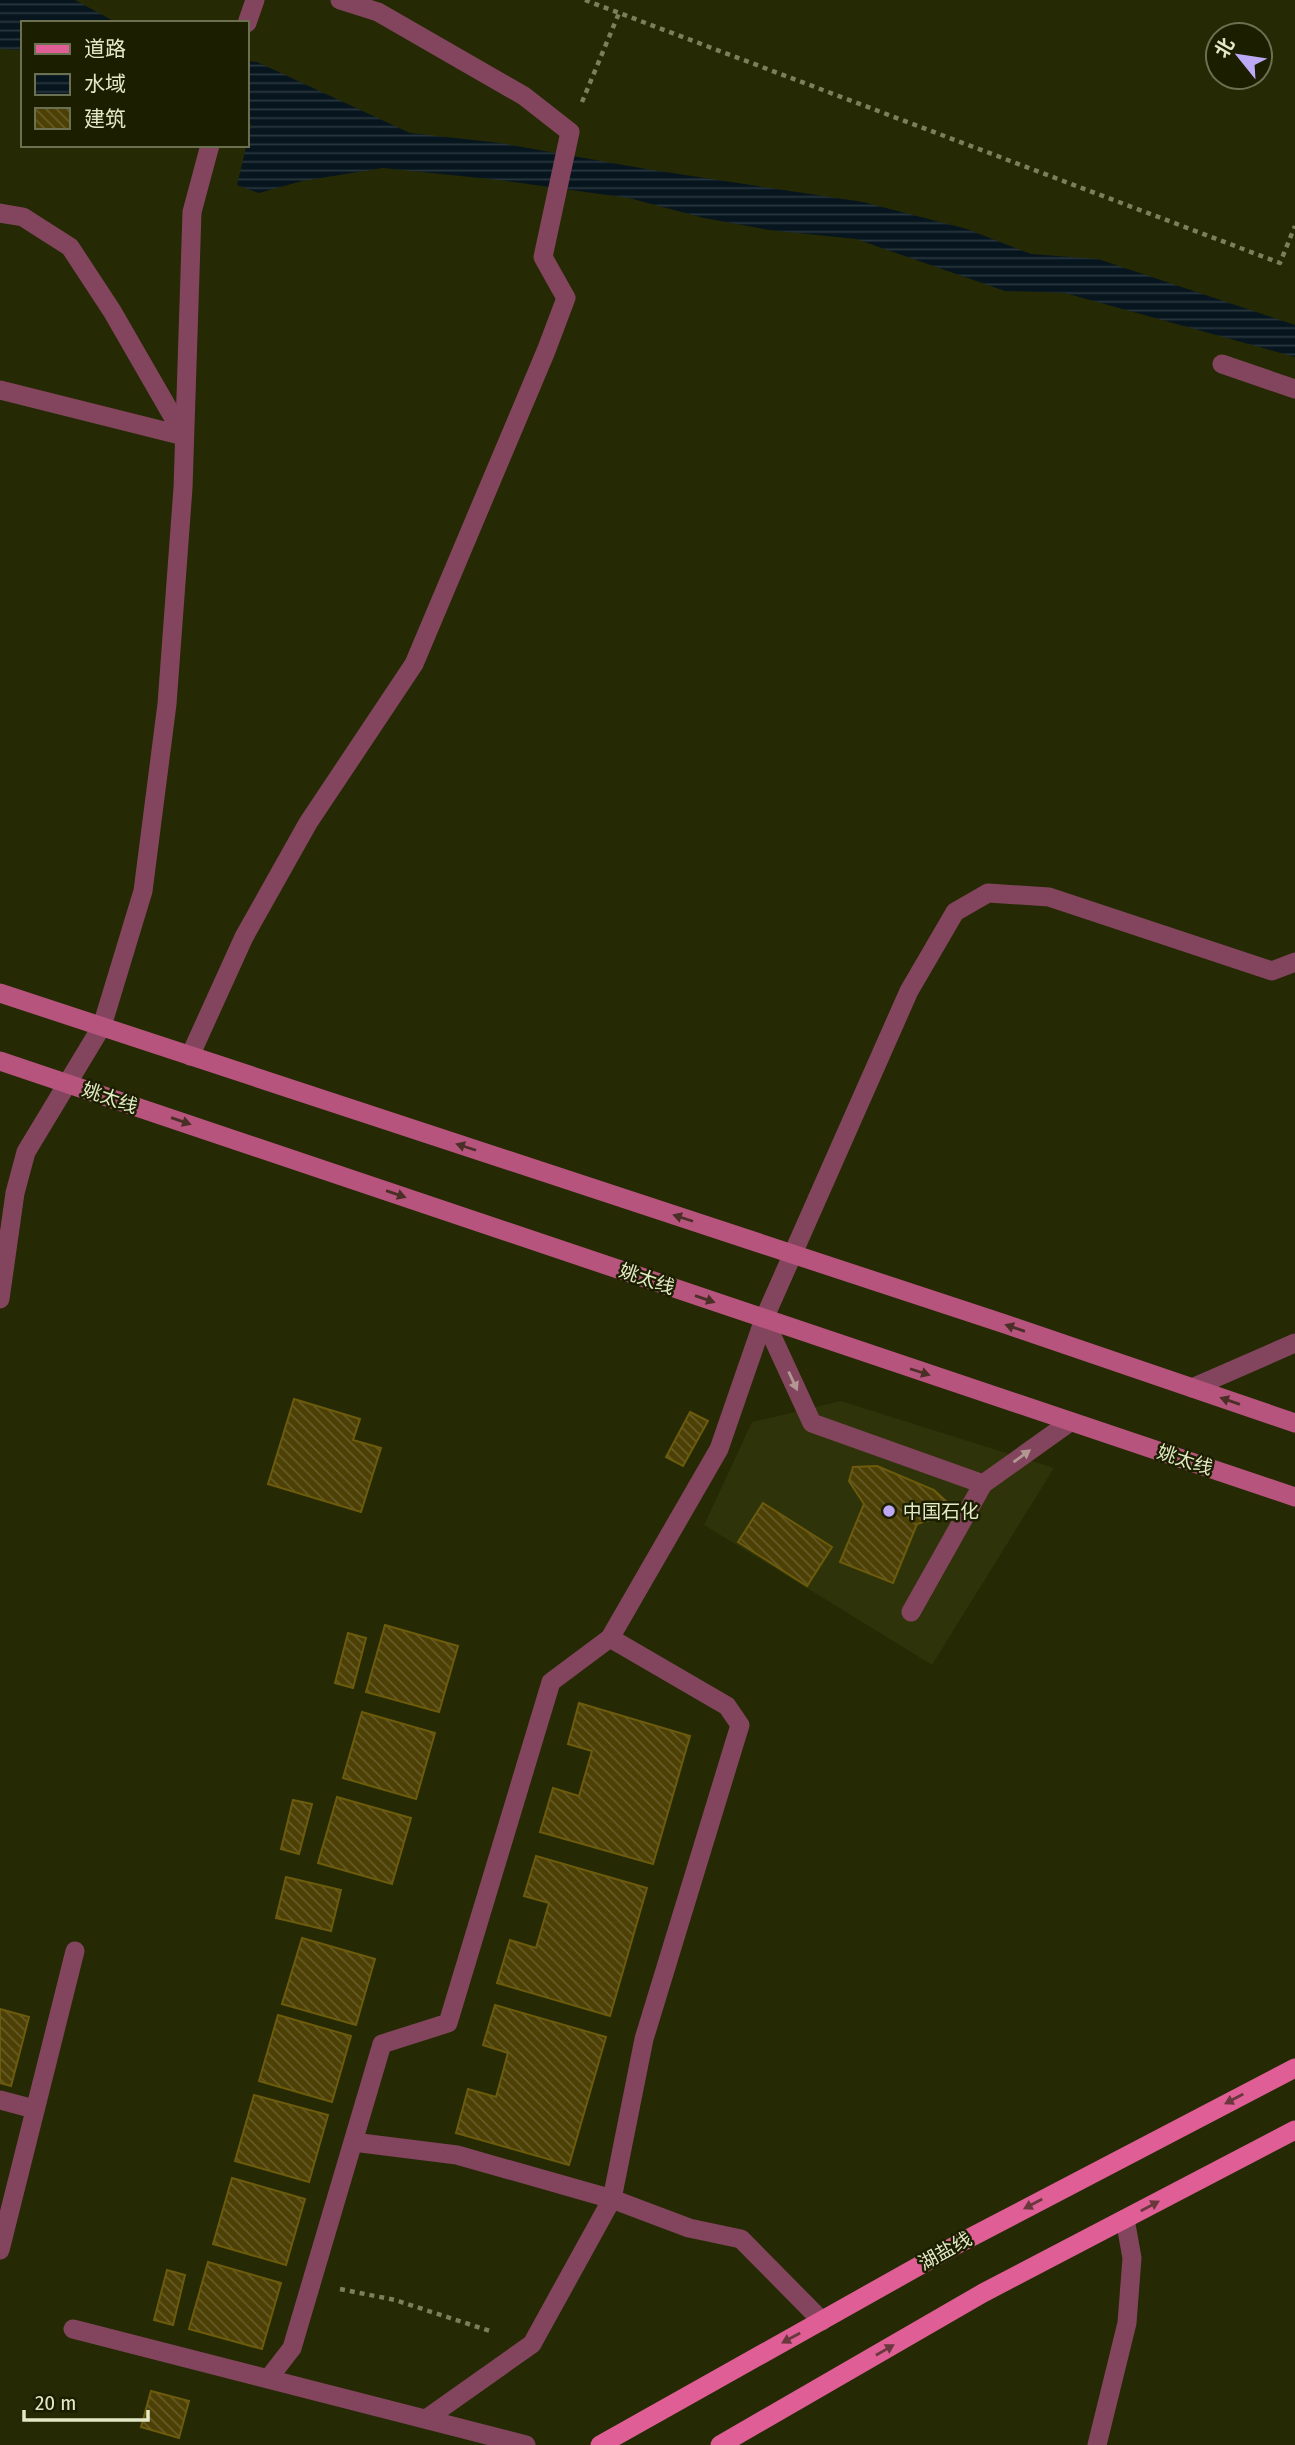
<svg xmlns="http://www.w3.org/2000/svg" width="1295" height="2445" viewBox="0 0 1295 2445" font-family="'Fira Sans Condensed','Noto Sans SC',sans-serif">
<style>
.built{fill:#2e3309}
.water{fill:url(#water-rules)}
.building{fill:url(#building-back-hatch);stroke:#6c5b0d;stroke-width:2}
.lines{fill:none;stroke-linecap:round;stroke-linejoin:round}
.path{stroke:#7b805c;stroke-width:4.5;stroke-dasharray:5 5;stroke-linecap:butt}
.service{stroke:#83455e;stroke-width:19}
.minor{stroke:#83455e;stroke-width:19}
.secondary{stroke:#b7547d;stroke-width:19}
.primary{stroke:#de5e95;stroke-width:19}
.oneway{fill:#4a2f26}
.oneway2{fill:#b39792}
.oneway3{fill:#69383c}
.poi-dot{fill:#bda9f5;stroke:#1b1f00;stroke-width:2.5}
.labels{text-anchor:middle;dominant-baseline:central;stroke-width:5;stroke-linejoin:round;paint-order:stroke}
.street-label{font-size:19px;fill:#e3e9c7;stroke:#1b1f00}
.poi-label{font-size:19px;fill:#e3e9c7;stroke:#1b1f00;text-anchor:start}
</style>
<defs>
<pattern id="water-rules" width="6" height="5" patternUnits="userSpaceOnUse" patternTransform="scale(1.75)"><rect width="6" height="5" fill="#06151e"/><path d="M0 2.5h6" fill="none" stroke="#2a373d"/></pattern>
<pattern id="building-back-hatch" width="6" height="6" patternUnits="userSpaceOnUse" patternTransform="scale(1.75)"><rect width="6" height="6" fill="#4d4005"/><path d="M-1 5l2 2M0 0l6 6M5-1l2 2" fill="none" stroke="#665c28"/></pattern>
</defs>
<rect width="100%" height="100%" fill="#252904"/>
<path class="built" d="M 841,1401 L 1054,1468 L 932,1665 L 704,1525 L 752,1422 Z"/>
<path class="water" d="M 0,0 L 75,0 L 117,23 L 23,23 L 23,50 L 0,49 Z
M 247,61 L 257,62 L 410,133 L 500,143 L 646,169 L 863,202 L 967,229 L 1031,254 L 1098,259 L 1295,325 L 1295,357 L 1065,293 L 1005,291 L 856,239 L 769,230 L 704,218 L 629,198 L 499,180 L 383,168 L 302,181 L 259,193 L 237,185 L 251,126 L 247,107 Z"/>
<path class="building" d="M 294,1399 L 360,1419 L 353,1440 L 381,1448 L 361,1512 L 268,1484 Z
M 690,1412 L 708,1421 L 683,1466 L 666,1457 Z
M 877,1466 L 934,1490 L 948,1503 L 940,1517 L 917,1524 L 893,1583 L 840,1562 L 864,1504 L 849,1481 L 853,1467 Z
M 763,1503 L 832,1547 L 807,1586 L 738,1542 Z
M 385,1625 L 458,1646 L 439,1712 L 366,1692 Z
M 348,1633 L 366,1638 L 353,1688 L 335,1683 Z
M 579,1703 L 690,1736 L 653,1864 L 540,1832 L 553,1788 L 579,1796 L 592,1751 L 568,1744 Z
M 362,1712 L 435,1733 L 416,1799 L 343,1778 Z
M 337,1797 L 411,1818 L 392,1884 L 318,1863 Z
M 293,1800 L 312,1804 L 299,1854 L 281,1849 Z
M 536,1856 L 647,1888 L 610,2016 L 497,1983 L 510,1940 L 536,1948 L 549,1903 L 524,1896 Z
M 286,1877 L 341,1890 L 331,1931 L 276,1918 Z
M 302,1938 L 375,1959 L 356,2025 L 282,2004 Z
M 495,2005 L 606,2037 L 569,2165 L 456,2133 L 468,2089 L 496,2097 L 508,2053 L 483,2045 Z
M 0,2009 L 29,2017 L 11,2086 L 0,2083 Z
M 278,2015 L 351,2036 L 332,2102 L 259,2081 Z
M 254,2095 L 328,2115 L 309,2182 L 235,2161 Z
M 232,2178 L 305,2199 L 286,2265 L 213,2244 Z
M 208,2262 L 281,2283 L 262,2349 L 189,2329 Z
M 167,2270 L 185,2275 L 173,2325 L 154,2320 Z
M 151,2391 L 189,2401 L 179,2438 L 141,2427 Z"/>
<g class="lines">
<path class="path" d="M 585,0 L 1280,263 L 1295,226
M 582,102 L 619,13
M 340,2289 L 395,2300 L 493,2332"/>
<path class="service" d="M 0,213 L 23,217 L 70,247 L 112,311 L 184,436
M 0,390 L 184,436
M 190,1056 L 244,937 L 308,823 L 414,664 L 546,351 L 566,298 L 543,257 L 570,132 L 524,96 L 378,12 L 340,0
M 1192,1388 L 1295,1343
M 0,2100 L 34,2109
M 353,2142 L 457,2155 L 612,2199 L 689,2228 L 741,2239 L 822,2321
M 0,2250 L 75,1951
M 73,2329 L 526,2445
M 268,2379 L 292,2348 L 382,2044 L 448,2023 L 551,1682 L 610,1638 L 719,1449 L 764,1319
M 426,2419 L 532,2344 L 612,2199 L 644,2039 L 740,1725 L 727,1706 L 610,1638"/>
<path class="minor" d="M 247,23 L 255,0
M 1222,364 L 1295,389
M 0,1299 L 15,1193 L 26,1152 L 102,1026 L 143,891 L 167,704 L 183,488 L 192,212 L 210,145
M 1070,1422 L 983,1484 L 812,1423 L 764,1319 L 909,991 L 955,912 L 988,893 L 1049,897 L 1272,971 L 1295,962
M 911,1612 L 983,1484
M 1097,2445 L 1127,2323 L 1132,2258 L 1125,2219"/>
<path class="secondary" d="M 0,993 L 1005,1324 L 1295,1423
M 0,1061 L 1295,1497"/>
<path class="primary" d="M 600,2445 L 958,2244 L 1295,2068
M 720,2445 L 983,2293 L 1295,2130"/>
</g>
<defs><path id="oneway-solid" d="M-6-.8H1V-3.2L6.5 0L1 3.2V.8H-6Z" transform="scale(1.75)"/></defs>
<g class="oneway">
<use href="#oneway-solid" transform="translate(181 1121) rotate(19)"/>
<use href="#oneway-solid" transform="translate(466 1147) rotate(-162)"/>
<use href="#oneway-solid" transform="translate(396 1194) rotate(19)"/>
<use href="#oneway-solid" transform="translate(683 1218) rotate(-162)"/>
<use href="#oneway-solid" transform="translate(705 1299) rotate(19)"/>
<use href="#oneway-solid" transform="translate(1015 1328) rotate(-161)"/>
<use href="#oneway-solid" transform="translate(920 1372) rotate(18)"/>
<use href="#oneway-solid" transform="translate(1230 1401) rotate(-161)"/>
</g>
<g class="oneway2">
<use href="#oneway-solid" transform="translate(793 1381) rotate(65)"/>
<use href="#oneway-solid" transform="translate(1022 1456) rotate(-36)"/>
</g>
<g class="oneway3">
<use href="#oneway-solid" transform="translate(1234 2099) rotate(152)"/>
<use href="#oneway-solid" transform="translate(1033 2204) rotate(152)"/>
<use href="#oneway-solid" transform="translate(1150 2206) rotate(-28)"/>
<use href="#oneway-solid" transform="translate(791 2338) rotate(151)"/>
<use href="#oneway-solid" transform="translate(885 2350) rotate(-30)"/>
</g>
<circle class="poi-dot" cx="889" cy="1511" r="7"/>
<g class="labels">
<g class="street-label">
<text transform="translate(110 1098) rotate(19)">姚太线</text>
<text transform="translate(647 1279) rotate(19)">姚太线</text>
<text transform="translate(1185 1460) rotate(18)">姚太线</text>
<text transform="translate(945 2251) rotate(-29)">湖盐线</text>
</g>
<g class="poi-label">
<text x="903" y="1511">中国石化</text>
</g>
</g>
<rect x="21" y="21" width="228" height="126" fill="#1b1f00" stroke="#6b7050" stroke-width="2"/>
<rect x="35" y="44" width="35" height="10" fill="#de5e95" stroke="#6b7050" stroke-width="2"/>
<text x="84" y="56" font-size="21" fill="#e3e9c7">道路</text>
<rect x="35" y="74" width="35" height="21" fill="url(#water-rules)" stroke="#6b7050" stroke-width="2"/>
<text x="84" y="91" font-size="21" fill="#e3e9c7">水域</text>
<rect x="35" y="108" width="35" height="21" fill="url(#building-back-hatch)" stroke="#6b7050" stroke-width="2"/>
<text x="84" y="126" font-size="21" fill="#e3e9c7">建筑</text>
<g transform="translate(1239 56) rotate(300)"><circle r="33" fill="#1b1f00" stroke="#6b7050" stroke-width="2"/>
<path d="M0-5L12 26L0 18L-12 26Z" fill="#bda9f5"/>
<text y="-10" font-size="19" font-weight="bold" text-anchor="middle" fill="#e3e9c7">北</text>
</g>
<path d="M24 2410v10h124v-10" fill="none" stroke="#e3e9c7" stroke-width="3.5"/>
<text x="35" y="2410" font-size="21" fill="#e3e9c7" stroke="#1b1f00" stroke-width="5" paint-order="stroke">20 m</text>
</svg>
